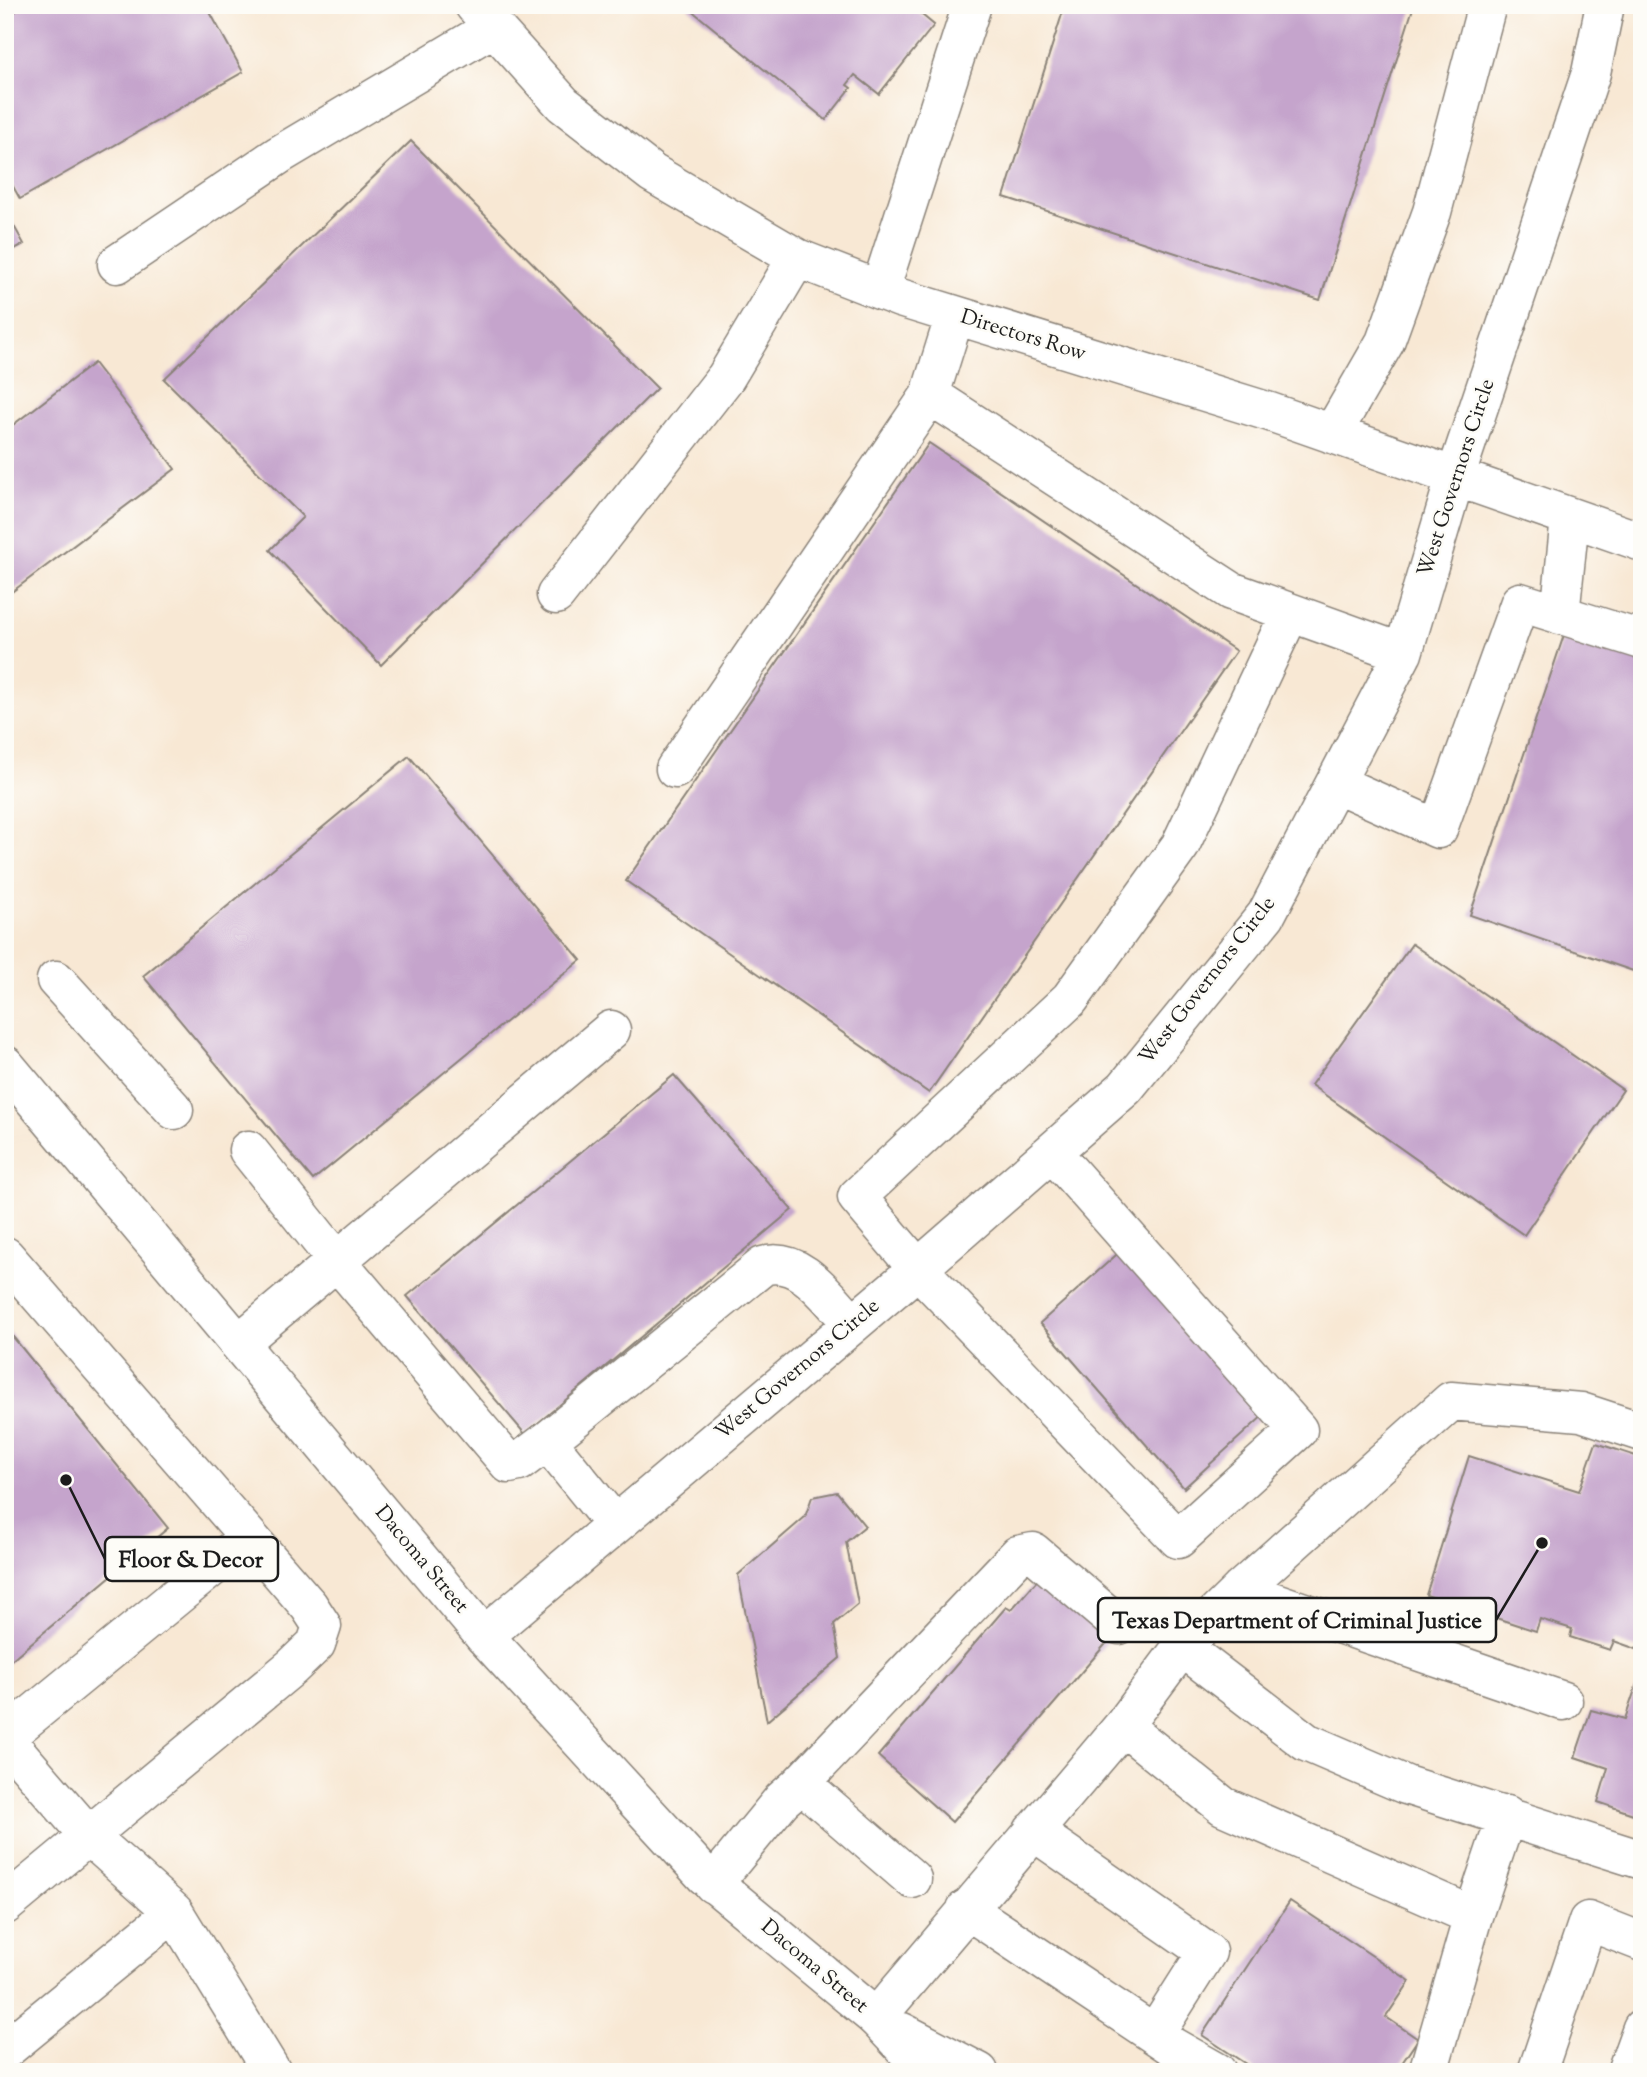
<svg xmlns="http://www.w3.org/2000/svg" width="1647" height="2077" viewBox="0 0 1647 2077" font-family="'Sorts Mill Goudy',serif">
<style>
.building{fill:#c5a4cc}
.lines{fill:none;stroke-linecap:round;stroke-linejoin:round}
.minor-casing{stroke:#8a8278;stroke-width:41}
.major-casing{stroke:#8a8278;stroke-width:41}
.minor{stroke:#fff;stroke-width:38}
.major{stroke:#fff;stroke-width:38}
.labels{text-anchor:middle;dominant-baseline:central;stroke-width:5;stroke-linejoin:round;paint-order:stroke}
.street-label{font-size:21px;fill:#1c1c1c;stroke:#fdfcf7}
.leader{fill:none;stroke:#1c1c1c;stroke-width:2.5}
.callout-dot{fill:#1c1c1c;stroke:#fdfcf7;stroke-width:2.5}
.callout{fill:#fdfcf7;stroke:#1c1c1c;stroke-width:2.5}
.callout-label{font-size:23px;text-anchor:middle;font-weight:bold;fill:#1c1c1c}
</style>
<rect width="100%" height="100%" fill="#fdfcf7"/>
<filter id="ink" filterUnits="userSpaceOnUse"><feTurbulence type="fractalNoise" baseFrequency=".0143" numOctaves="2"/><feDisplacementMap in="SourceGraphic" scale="14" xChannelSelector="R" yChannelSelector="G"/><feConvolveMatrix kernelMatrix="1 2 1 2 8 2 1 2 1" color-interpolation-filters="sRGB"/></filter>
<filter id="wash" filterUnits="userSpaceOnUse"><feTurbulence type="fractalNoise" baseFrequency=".00686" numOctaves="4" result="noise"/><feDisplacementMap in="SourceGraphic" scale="28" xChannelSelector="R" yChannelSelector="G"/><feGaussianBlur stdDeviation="1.57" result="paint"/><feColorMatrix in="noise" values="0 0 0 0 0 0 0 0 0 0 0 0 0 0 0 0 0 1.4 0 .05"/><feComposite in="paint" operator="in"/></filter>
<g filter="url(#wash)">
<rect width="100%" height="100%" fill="#f8e8d4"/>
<g id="blocks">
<path class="building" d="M 27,5 L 206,5 L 243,72 L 20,199 L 5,172 L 5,17 Z
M 685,5 L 910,5 L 934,25 L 879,94 L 855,75 L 847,85 L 851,88 L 826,120 Z
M 1065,5 L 1414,5 L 1320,300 L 1004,197 Z
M 411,141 L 657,388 L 381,665 L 270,550 L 303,517 L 164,379 Z
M 5,210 L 24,244 L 5,254 Z
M 94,363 L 175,469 L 5,597 L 5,431 Z
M 929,443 L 1236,651 L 929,1093 L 626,881 Z
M 1565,632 L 1642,657 L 1642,974 L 1470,915 Z
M 409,756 L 581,960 L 313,1180 L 143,976 Z
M 1412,944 L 1623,1090 L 1524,1235 L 1311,1085 Z
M 674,1075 L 792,1210 L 525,1434 L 407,1296 Z
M 1124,1248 L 1265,1414 L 1184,1488 L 1040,1323 Z
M 5,1327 L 168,1528 L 5,1665 Z
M 1596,1443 L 1642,1458 L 1642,1651 L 1614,1641 L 1610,1650 L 1570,1637 L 1572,1629 L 1540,1619 L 1536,1631 L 1426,1595 L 1469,1456 L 1579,1491 Z
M 837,1492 L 865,1526 L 846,1542 L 858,1604 L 834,1624 L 840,1658 L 767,1721 L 738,1575 L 805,1517 L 812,1497 Z
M 1040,1577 L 1110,1639 L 952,1822 L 878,1756 L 1006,1607 L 1011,1610 Z
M 1642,1669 L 1642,1817 L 1598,1802 L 1608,1768 L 1575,1757 L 1591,1710 L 1625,1719 Z
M 1290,1901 L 1410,1981 L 1386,2017 L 1418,2039 L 1396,2072 L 1258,2072 L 1202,2035 Z"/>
</g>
</g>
<g filter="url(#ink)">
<use href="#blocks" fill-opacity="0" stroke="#8a8278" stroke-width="2"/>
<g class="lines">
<g class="minor-casing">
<path id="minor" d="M 474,5 L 563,104 L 652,173 L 797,258 L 900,298 L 1270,412 L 1642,542
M 117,264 L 279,155 L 494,27
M 880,290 L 972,5
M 930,395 L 1231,591 L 1403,653
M 1332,434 L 1385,342 L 1432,212 L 1487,5
M 556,595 L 726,377 L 797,258
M 1560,615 L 1570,518
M 675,769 L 930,395 L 955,315
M 1335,783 L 1438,829 L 1520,602 L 1642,640
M 56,980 L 174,1110
M 248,1150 L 337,1261 L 509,1464 L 519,1462 L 547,1441 L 615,1525
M 1052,1152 L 1298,1430 L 1178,1539 L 918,1269 L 857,1197 L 1070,999 L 1180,846 L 1290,613
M 5,1256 L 249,1537
M 239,1343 L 611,1030
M 547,1441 L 763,1266 C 801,1255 829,1299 853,1324
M 1240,1590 L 1563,1701
M 484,1636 L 906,1279 L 1125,1088 L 1266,915 L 1403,653 L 1455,478 L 1591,73 L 1605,5
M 1182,1647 L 1306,1742 L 1406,1785 L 1642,1860
M 1123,1726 L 1223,1806 L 1473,1916
M 5,1737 L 249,1537 L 309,1606 L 322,1626 L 316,1644 L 292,1667 L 5,1905
M 5,1739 L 89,1836 L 174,1912 L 272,2072
M 798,1786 L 1018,1555 L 1033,1552 L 1119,1625
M 1033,1831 L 1207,1952 L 1155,2034
M 713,1884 L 782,1800 L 798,1786 L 809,1790 L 912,1879
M 966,1909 L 1173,2047 L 1217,2072
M 876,2018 L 1123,1726 L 1182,1647 L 1240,1590 L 1451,1401 L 1581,1412 L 1642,1432
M 5,2050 L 174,1912
M 1428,2072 L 1473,1916 L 1507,1815
M 1537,2072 L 1588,1921 L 1642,1942
M 1626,2072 L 1642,2028"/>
</g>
<g class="major-casing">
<path id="major" d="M 5,1065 L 484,1636 L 705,1876 L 876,2018 L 927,2072
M 902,2032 L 979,2072"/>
</g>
<use href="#minor" class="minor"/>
<use href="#major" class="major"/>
</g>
</g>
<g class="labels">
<g class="street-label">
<text transform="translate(1023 336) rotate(17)">Directors Row</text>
<text transform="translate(1457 478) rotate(-72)">West Governors Circle</text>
<text transform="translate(1208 981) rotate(-52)">West Governors Circle</text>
<text transform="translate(798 1370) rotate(-40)">West Governors Circle</text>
<text transform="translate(421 1560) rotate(50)">Dacoma Street</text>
<text transform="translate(814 1967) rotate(40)">Dacoma Street</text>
</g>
</g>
<path class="leader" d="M66 1480L105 1559M1542 1543L1496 1620"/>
<g class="callout-dot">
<circle cx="66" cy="1480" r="7"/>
<circle cx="1542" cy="1543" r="7"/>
</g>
<g class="callout">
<rect x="105" y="1537" width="173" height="44" rx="7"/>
<rect x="1098" y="1598" width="398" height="44" rx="7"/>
</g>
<g class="callout-label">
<text x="191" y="1567">Floor &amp; Decor</text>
<text x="1297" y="1628">Texas Department of Criminal Justice</text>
</g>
<rect width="1647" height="2077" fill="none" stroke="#fdfcf7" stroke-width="28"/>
</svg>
